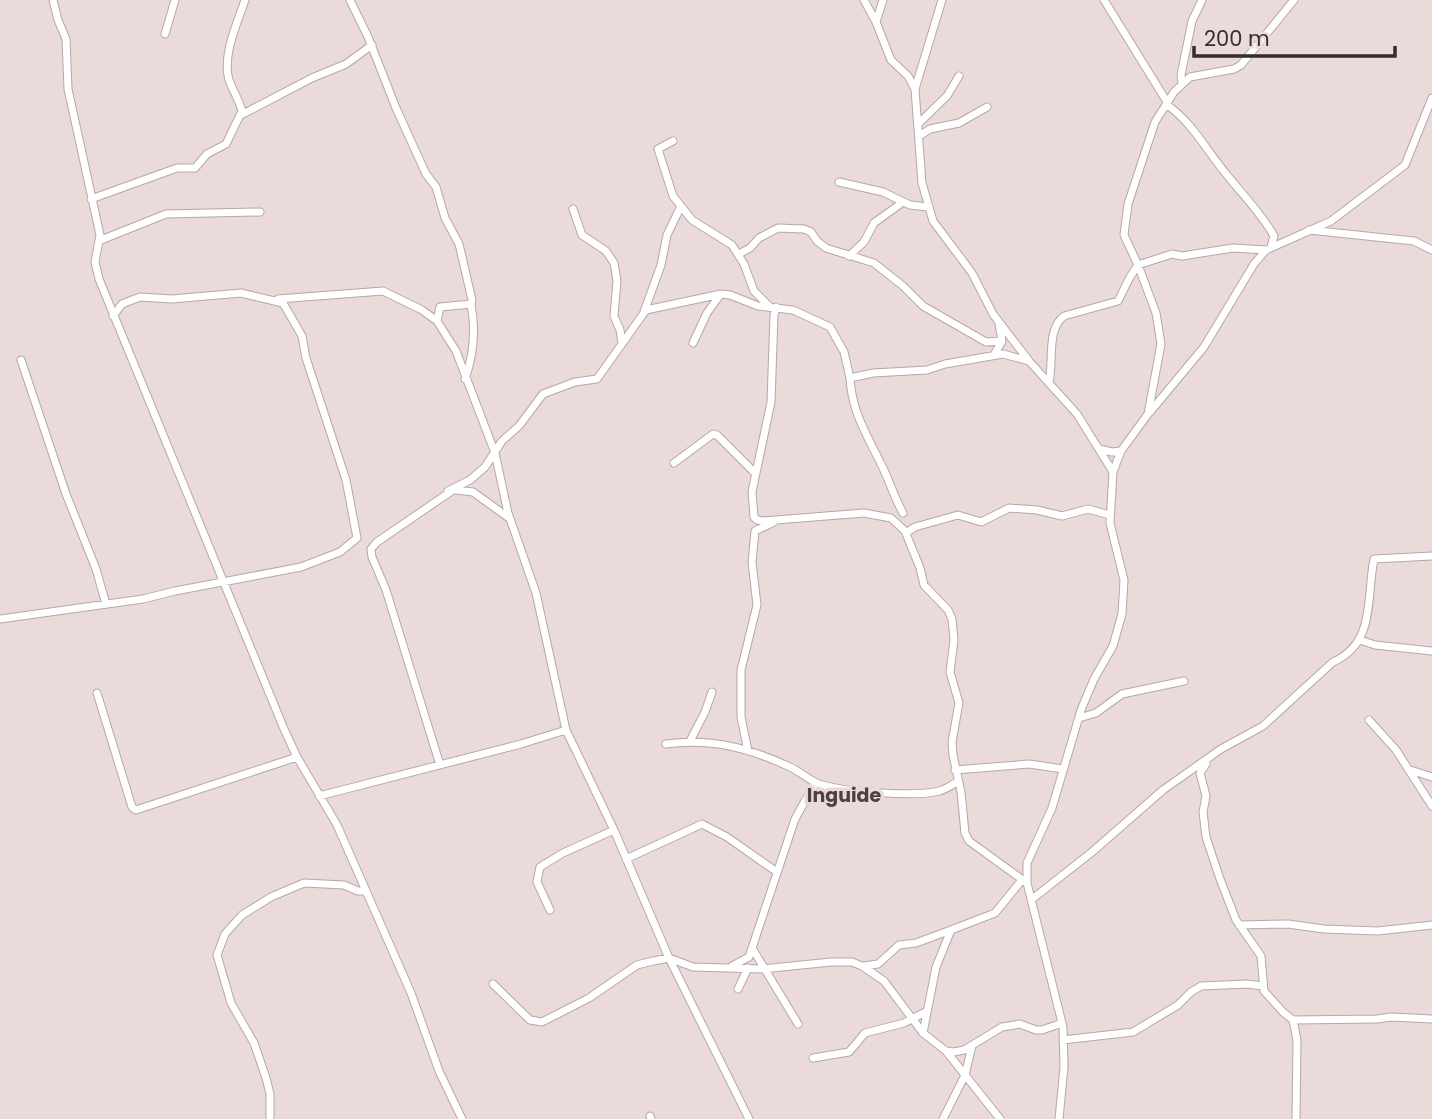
<svg xmlns="http://www.w3.org/2000/svg" width="1432" height="1119" viewBox="0 0 1432 1119" font-family="Poppins,sans-serif">
<style>
.lines{fill:none;stroke-linecap:round;stroke-linejoin:round}
.minor-casing{stroke:#b6a8a7;stroke-width:9}
.minor{stroke:#fff;stroke-width:7}
.labels{text-anchor:middle;dominant-baseline:central;stroke-width:7;stroke-linejoin:round;paint-order:stroke}
.neighbourhood-label{font-size:19px;font-weight:bold;fill:#4d4040;stroke:#eadada}
</style>
<rect width="100%" height="100%" fill="#eadada"/>
<g class="lines">
<g class="minor-casing">
<path id="minor" d="M 53,0 L 58,20 L 66,39 L 68,89 L 100,235 L 95,262 L 99,279 L 284,729 L 297,757 L 337,825 L 411,993 L 439,1071 L 462,1119
M 350,0 L 368,37 L 396,108 L 426,174 L 436,187 L 445,218 L 459,244 L 472,300 L 471,304 L 440,307 L 437,321 L 456,351 L 495,453 L 508,513 L 536,593 L 566,730
M 864,0 L 876,22
M 883,0 L 876,22 L 891,60 L 908,76 L 915,89 L 922,183 L 933,221 L 972,273 L 993,314 L 1029,361 L 1077,414 L 1113,472 L 1110,523 L 1124,580 L 1122,614 L 1113,646 L 1094,679 L 1081,710 L 1052,808 L 1027,863 L 1027,883 L 1063,1027 L 1064,1067 L 1059,1119
M 1104,0 L 1167,102
M 165,34 L 175,0
M 1182,83 L 1181,75 L 1192,21 L 1202,0
M 915,89 L 942,0
M 1166,104 C 1193,123 1206,150 1227,175 C 1243,195 1261,213 1274,236 L 1271,247
M 241,115 L 312,78 L 346,64 L 372,45
M 918,124 L 947,96 L 959,76
M 919,136 L 930,129 L 959,123 L 987,107
M 673,141 L 658,149 L 673,196 L 692,220 L 732,245 L 744,264 L 754,291 L 770,307
M 839,182 L 883,192 L 910,205 L 928,207
M 91,199 L 177,168 L 195,168 L 207,154 L 226,144 L 242,111 C 239,100 233,91 229,80 C 222,55 237,24 245,0
M 573,209 L 582,235 L 606,251 L 614,263 L 617,281 L 614,316 L 620,330 L 622,342
M 1309,230 L 1414,241 L 1432,250
M 101,240 L 166,214 L 260,212
M 739,254 L 750,248 L 759,238 L 778,228 L 804,229 L 811,232 L 817,241 L 826,248 L 874,263 L 903,286 L 923,306 L 986,342 L 1002,341
M 849,256 L 864,242 L 874,223 L 903,202
M 278,299 L 383,291 L 422,310 L 437,321
M 776,307 L 774,315 L 771,402 L 752,492 L 754,517 L 757,520 L 763,521 L 864,513 L 891,518 L 905,531 L 920,568 L 924,585 L 948,610 L 952,619 L 954,640 L 950,672 L 959,703 L 952,742 L 953,755 L 961,792 L 965,833 L 969,841 L 1027,883
M 644,312 L 661,265 L 667,235 L 681,206
M 693,343 L 707,313 L 720,295
M 994,355 L 1002,341 L 999,324
M 21,360 L 66,494 L 96,569 L 106,604
M 465,379 C 474,354 476,330 471,304
M 1049,382 C 1054,361 1046,330 1064,316 L 1118,301 L 1130,277 L 1138,265 L 1172,254 L 1182,256 L 1233,248 L 1266,250
M 1150,412 L 1204,347 L 1254,264 L 1266,250 L 1331,221 L 1405,165 L 1432,98
M 1099,449 L 1112,452 L 1121,451
M 674,463 L 713,434 L 717,435 L 755,473
M 1113,472 L 1121,451 L 1148,414 L 1161,344 L 1156,313 L 1138,265 L 1124,235 L 1128,204 L 1155,122 L 1174,92 L 1190,77 L 1234,69 L 1241,65 L 1294,0
M 456,490 L 473,492 L 509,518
M 448,491 L 470,480 L 485,467 L 502,441 L 519,426 L 543,394 L 575,382 L 597,379 L 646,310 L 721,294 L 730,295 L 758,306 L 793,310 L 830,327 L 844,352 L 850,378
M 903,513 C 893,495 889,479 880,462 C 866,433 852,412 850,378 L 873,373 L 927,370 L 945,364 L 1003,354 L 1029,361
M 906,533 L 915,527 L 958,515 L 981,522 L 1009,508 L 1037,510 L 1062,516 L 1088,509 L 1110,515
M 0,619 L 143,599 L 175,591 L 301,567 L 340,552 L 357,538 L 346,480 L 306,358 L 302,336 L 283,303 L 241,293 L 172,299 L 140,297 L 122,304 L 113,316
M 1360,640 L 1375,645 L 1432,651
M 97,693 L 132,807 L 136,810 L 297,757
M 1079,718 L 1096,713 L 1122,694 L 1184,681
M 1369,720 L 1396,750 L 1432,806
M 690,741 L 705,712 L 712,692
M 666,744 C 712,738 749,748 790,767 C 801,772 811,782 822,785 C 847,792 916,797 939,791 C 947,789 952,785 958,781
M 748,751 L 741,717 L 741,670 L 757,605 L 752,562 L 755,531 L 774,522
M 1206,764 L 1200,773 L 1206,796 L 1203,812 L 1206,837 L 1220,879 L 1236,920 L 1261,956 L 1264,991 L 1283,1012 L 1293,1020 L 1297,1040 L 1296,1119
M 440,765 L 386,590 L 372,557 L 371,549 L 377,542 L 453,490
M 955,770 L 1029,764 L 1063,769
M 1410,770 L 1432,777
M 319,796 L 521,744 L 566,730 L 614,830 L 669,958 L 749,1119
M 626,859 L 702,824 L 727,837 L 777,872
M 1031,900 L 1092,852 L 1163,790 L 1221,749 L 1263,726 L 1333,662 C 1376,643 1366,598 1374,559 L 1432,556
M 550,910 L 537,882 L 540,867 L 563,853 L 614,830
M 1239,925 L 1288,924 L 1324,929 L 1378,931 L 1432,925
M 752,948 L 798,1024
M 732,966 L 749,957 L 795,819 L 815,783
M 864,966 L 878,964 L 899,945 L 916,943 L 951,930
M 493,984 L 530,1020 L 542,1022 L 589,998 L 637,965 L 653,961 L 669,958 L 693,967 L 762,969 L 831,962 L 852,962 L 862,966 L 884,981 L 923,1033 L 946,1051 L 954,1052 L 964,1050 L 1002,1027 L 1020,1024 L 1036,1030 L 1042,1030 L 1062,1023
M 738,989 L 748,968
M 1293,1020 L 1377,1019 L 1391,1017 L 1432,1019
M 923,1033 L 936,967 L 951,930 L 995,913 L 1022,880
M 1063,1040 L 1133,1032 L 1178,1005 L 1191,992 L 1201,986 L 1247,984 L 1262,986
M 946,1051 L 1000,1119
M 813,1058 L 849,1052 L 865,1033 L 904,1023 L 927,1011
M 650,1116 L 651,1119
M 270,1119 L 270,1094 L 266,1078 L 254,1043 L 231,1003 L 217,955 L 225,934 L 242,915 L 271,897 L 304,883 L 344,885 L 358,891 L 365,891
M 943,1119 L 965,1075 L 972,1046"/>
</g>
<use href="#minor" class="minor"/>
</g>
<g class="labels">
<g class="neighbourhood-label">
<text x="844" y="795">Inguide</text>
</g>
</g>
<path d="M1194 46v10h201v-10" fill="none" stroke="#332d2d" stroke-width="3.5"/>
<text x="1204" y="46" font-size="21" fill="#332d2d" stroke="#eadada" stroke-width="5" paint-order="stroke">200 m</text>
</svg>
